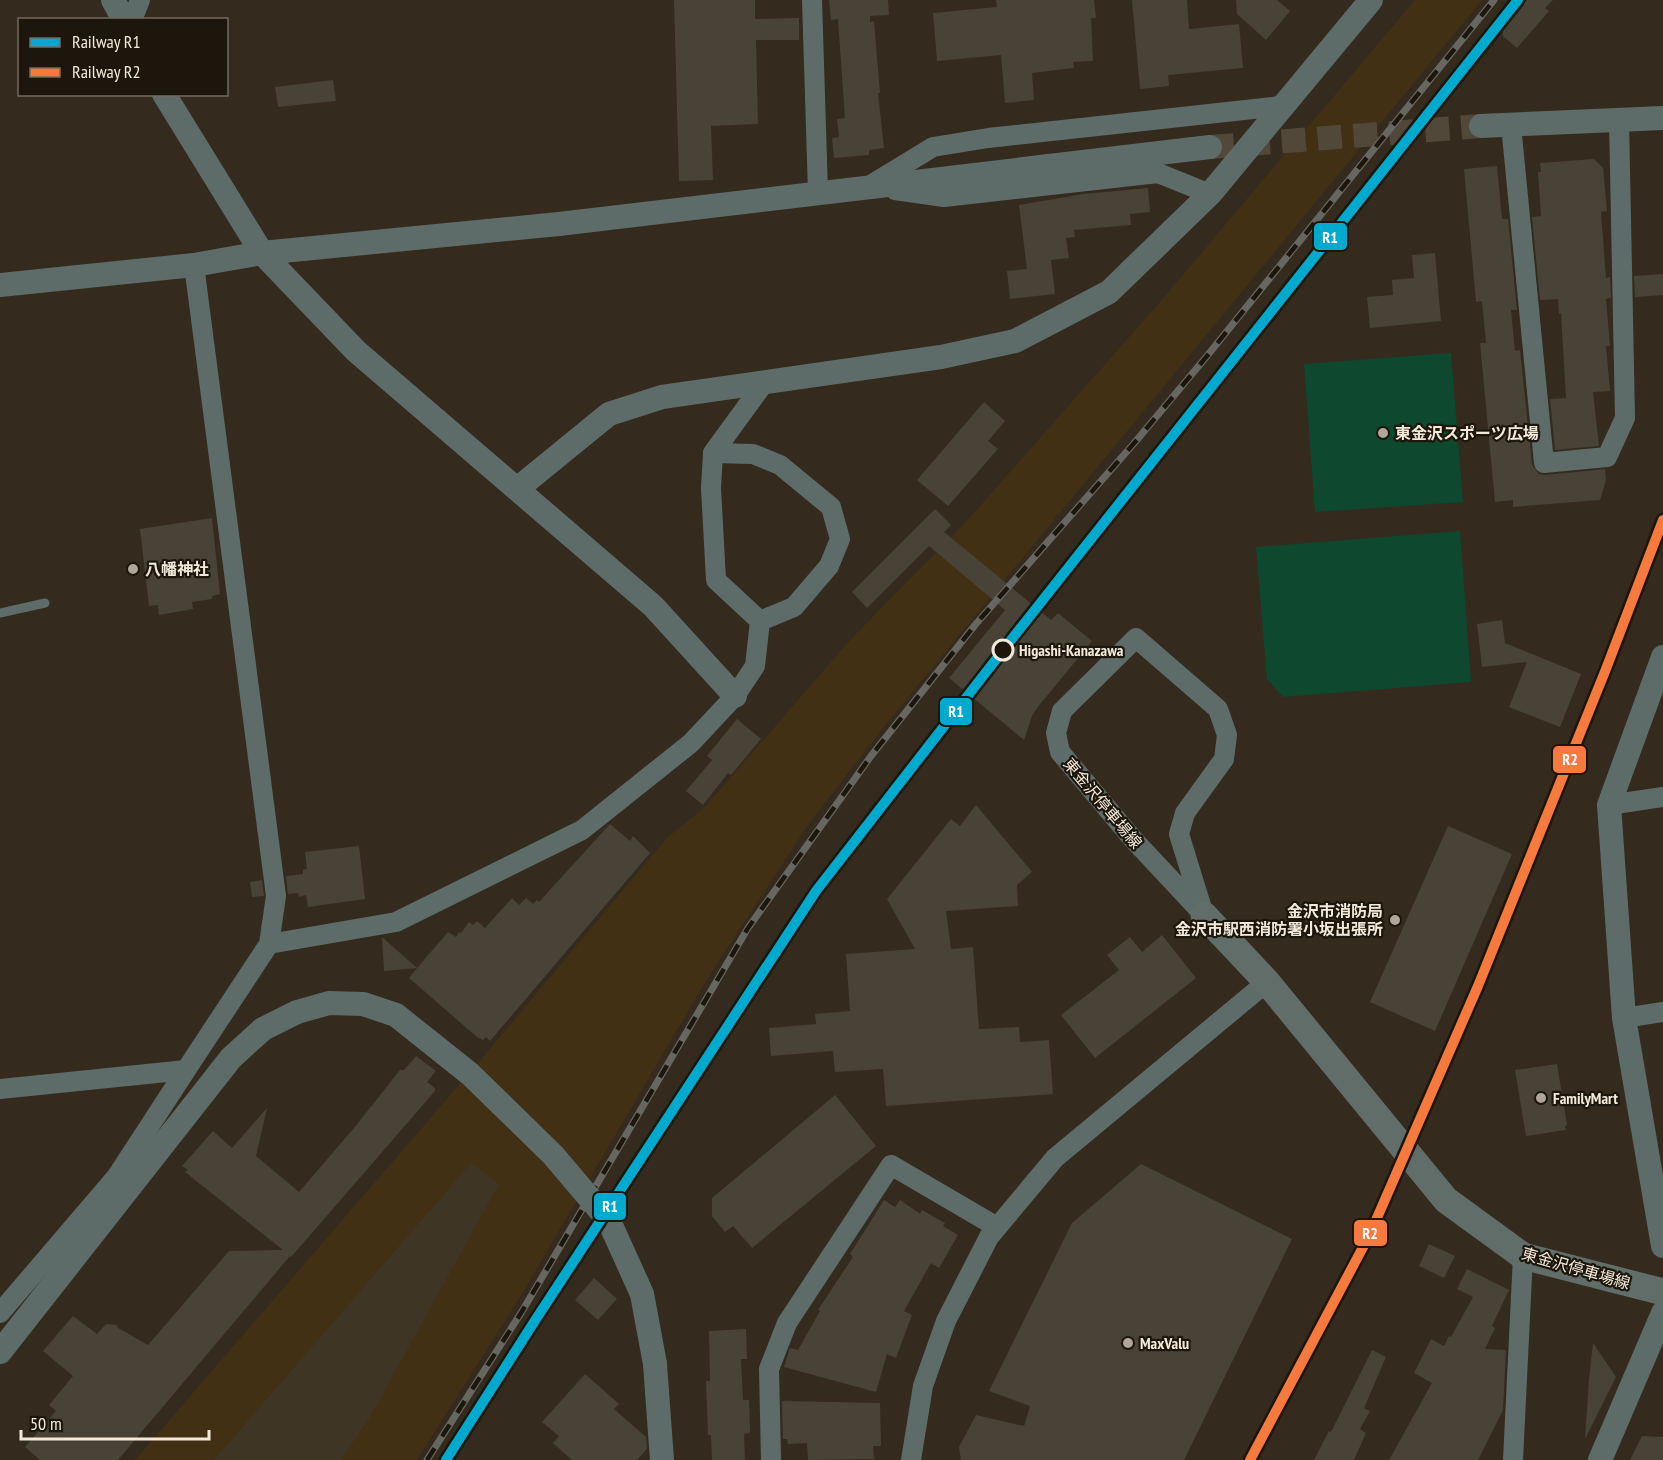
<svg xmlns="http://www.w3.org/2000/svg" width="1663" height="1460" viewBox="0 0 1663 1460" font-family="'PT Sans Narrow','Noto Sans JP',sans-serif">
<style>
.built{fill:#423015}
.industrial{fill:#3e3524}
.green{fill:#0e482e}
.building{fill:#494237}
.lines{fill:none;stroke-linecap:round;stroke-linejoin:round}
.tertiary-tunnel{stroke:#51483a;stroke-width:24;stroke-dasharray:24 12;stroke-linecap:butt}
.service{stroke:#5e6c69;stroke-width:9}
.minor{stroke:#5e6c69;stroke-width:20}
.tertiary{stroke:#5e6c69;stroke-width:24}
.secondary{stroke:#606d69;stroke-width:27}
.rail-casing{stroke:#676761;stroke-width:7}
.rail{stroke:#1d160c;stroke-width:4.5;stroke-dasharray:14;stroke-linecap:butt}
.tertiary-bridge{stroke:#5e6c69;stroke-width:24}
.rail-1-casing{stroke:#1d160c;stroke-width:15}
.rail-2-casing{stroke:#1d160c;stroke-width:15}
.rail-1{stroke:#00a9ce;stroke-width:10}
.rail-2{stroke:#f6793e;stroke-width:10}
.poi-dot{fill:#b0a699;stroke:#1d160c;stroke-width:2}
.stop-dot{fill:#1d160c;stroke:#f3e9db;stroke-width:3}
.labels{text-anchor:middle;dominant-baseline:central;stroke-width:4.5;stroke-linejoin:round;paint-order:stroke}
.poi-label{font-size:16px;font-weight:bold;fill:#f3e9db;stroke:#1d160c;text-anchor:start}
.stop-label{font-size:16px;font-weight:bold;fill:#f3e9db;stroke:#1d160c;text-anchor:start}
.street-label{font-size:16px;fill:#f3e9db;stroke:#1d160c}
.line-badge{stroke:#1d160c;stroke-width:2}
.badge-label{font-size:16px;text-anchor:middle;font-weight:bold;fill:#fff}
</style>
<rect width="100%" height="100%" fill="#342b1e"/>
<path class="built" d="M 1415,0 L 1482,0 L 890,719 L 810,822 L 707,979 L 520,1297 L 417,1460 L 135,1460 L 478,1063 L 667,838 L 704,808 L 852,638 L 965,523 L 1160,302 Z"/>
<path class="industrial" d="M 471,1163 L 499,1184 L 370,1417 L 341,1460 L 214,1460 Z"/>
<path class="green" d="M 1451,353 L 1463,502 L 1315,512 L 1304,364 Z
M 1460,531 L 1471,682 L 1283,697 L 1267,679 L 1256,547 Z"/>
<path class="building" d="M 674,0 L 755,0 L 755,19 L 799,18 L 799,40 L 756,40 L 758,124 L 711,126 L 713,180 L 679,181 Z
M 829,0 L 888,0 L 889,15 L 870,16 L 870,22 L 874,21 L 880,93 L 878,93 L 884,148 L 869,150 L 869,155 L 834,158 L 832,138 L 839,137 L 837,119 L 845,118 L 838,19 L 831,20 Z
M 996,0 L 1094,0 L 1096,18 L 1091,18 L 1093,61 L 1073,62 L 1074,68 L 1032,73 L 1034,100 L 1005,103 L 1001,55 L 937,61 L 933,13 L 997,7 Z
M 1132,0 L 1187,0 L 1189,29 L 1239,24 L 1243,68 L 1168,75 L 1169,86 L 1140,89 Z
M 1236,0 L 1277,0 L 1290,11 L 1266,40 L 1237,14 Z
M 1527,0 L 1553,0 L 1545,8 L 1549,11 L 1517,48 L 1503,36 L 1503,28 Z
M 333,80 L 336,101 L 278,107 L 275,87 Z
M 1594,159 L 1603,168 L 1607,211 L 1601,212 L 1606,278 L 1610,277 L 1611,298 L 1606,299 L 1610,346 L 1606,346 L 1610,391 L 1593,392 L 1599,446 L 1555,450 L 1550,399 L 1566,398 L 1561,313 L 1559,314 L 1558,299 L 1540,300 L 1532,217 L 1541,216 L 1538,172 L 1541,172 L 1540,163 Z
M 1497,166 L 1502,219 L 1508,219 L 1517,310 L 1511,310 L 1515,351 L 1520,350 L 1532,465 L 1539,474 L 1545,475 L 1605,469 L 1606,480 L 1600,500 L 1513,507 L 1513,500 L 1495,502 L 1480,343 L 1486,343 L 1482,301 L 1476,302 L 1464,169 Z
M 1148,188 L 1150,212 L 1130,214 L 1131,225 L 1074,230 L 1075,237 L 1066,238 L 1069,258 L 1051,260 L 1055,294 L 1010,299 L 1007,271 L 1027,269 L 1019,205 L 1083,194 Z
M 1435,253 L 1441,321 L 1370,328 L 1367,297 L 1393,295 L 1392,280 L 1414,278 L 1412,255 Z
M 1663,274 L 1663,295 L 1635,297 L 1634,276 Z
M 984,402 L 1005,421 L 988,441 L 998,449 L 948,506 L 917,480 Z
M 935,509 L 951,525 L 944,532 L 1051,620 L 1058,613 L 1092,641 L 1037,708 L 1032,716 L 1024,740 L 949,678 L 1005,610 L 929,546 L 867,608 L 852,592 Z
M 212,518 L 220,594 L 212,596 L 212,599 L 192,602 L 193,609 L 159,615 L 158,605 L 149,606 L 140,529 Z
M 1502,620 L 1505,643 L 1581,674 L 1560,727 L 1509,707 L 1527,662 L 1482,667 L 1477,624 Z
M 737,719 L 761,739 L 731,775 L 728,773 L 703,805 L 686,791 L 712,760 L 707,756 Z
M 976,805 L 1032,872 L 1017,885 L 1018,906 L 946,911 L 951,949 L 973,947 L 979,1029 L 1019,1027 L 1020,1042 L 1049,1040 L 1053,1094 L 886,1106 L 883,1069 L 835,1072 L 833,1051 L 771,1056 L 769,1028 L 816,1024 L 815,1014 L 850,1011 L 846,954 L 915,949 L 887,899 L 951,819 L 960,826 Z
M 610,824 L 630,841 L 633,836 L 650,853 L 490,1041 L 486,1037 L 483,1040 L 477,1037 L 409,978 L 417,968 L 384,971 L 382,937 L 417,968 L 448,932 L 456,937 L 459,932 L 461,933 L 469,922 L 473,925 L 477,921 L 485,928 L 512,898 L 519,905 L 526,898 L 533,904 L 537,900 L 539,902 Z
M 1448,826 L 1512,854 L 1435,1031 L 1370,1002 Z
M 359,846 L 365,899 L 308,907 L 306,895 L 299,897 L 298,893 L 288,894 L 286,876 L 303,874 L 303,870 L 307,869 L 305,852 Z
M 262,880 L 264,896 L 252,897 L 250,882 Z
M 1162,935 L 1196,978 L 1095,1058 L 1061,1015 L 1119,970 L 1107,955 L 1130,937 L 1142,952 Z
M 416,1056 L 436,1071 L 427,1082 L 435,1088 L 435,1091 L 305,1241 L 291,1257 L 290,1256 L 118,1460 L 40,1460 L 25,1447 L 56,1411 L 49,1405 L 73,1376 L 43,1351 L 73,1316 L 97,1334 L 106,1324 L 117,1325 L 118,1328 L 148,1345 L 229,1251 L 283,1250 L 185,1172 L 188,1170 L 182,1166 L 213,1131 L 232,1148 L 267,1108 L 256,1156 L 299,1192 L 354,1128 L 400,1070 L 404,1070 Z
M 1557,1064 L 1567,1125 L 1565,1126 L 1566,1130 L 1526,1136 L 1515,1070 Z
M 835,1095 L 876,1146 L 752,1248 L 733,1226 L 725,1232 L 712,1216 L 712,1198 Z
M 1141,1164 L 1292,1239 L 1184,1460 L 961,1460 L 959,1447 L 976,1415 L 1024,1426 L 1030,1406 L 989,1391 L 1072,1223 Z
M 884,1200 L 895,1207 L 900,1200 L 920,1214 L 922,1210 L 945,1223 L 943,1226 L 958,1235 L 939,1268 L 931,1263 L 904,1311 L 912,1315 L 896,1358 L 887,1354 L 876,1392 L 784,1367 L 790,1348 L 798,1350 L 820,1311 L 818,1310 L 853,1257 L 850,1254 Z
M 1429,1244 L 1455,1256 L 1444,1278 L 1419,1266 Z
M 1467,1269 L 1509,1290 L 1492,1326 L 1495,1328 L 1485,1349 L 1506,1350 L 1503,1410 L 1478,1460 L 1389,1460 L 1432,1383 L 1414,1373 L 1431,1339 L 1444,1346 L 1449,1336 L 1451,1337 L 1473,1297 L 1457,1289 Z
M 594,1278 L 617,1299 L 598,1320 L 575,1300 Z
M 746,1329 L 747,1359 L 741,1359 L 743,1400 L 749,1400 L 750,1433 L 744,1434 L 745,1460 L 712,1460 L 711,1435 L 708,1435 L 706,1381 L 710,1381 L 709,1331 Z
M 1593,1343 L 1616,1377 L 1585,1439 L 1589,1379 Z
M 1372,1350 L 1386,1357 L 1364,1408 L 1370,1411 L 1360,1429 L 1366,1433 L 1354,1460 L 1314,1460 L 1329,1431 L 1331,1432 Z
M 585,1374 L 619,1404 L 614,1409 L 646,1437 L 647,1449 L 637,1460 L 572,1460 L 553,1443 L 559,1436 L 542,1422 Z
M 782,1401 L 880,1403 L 881,1446 L 873,1446 L 874,1459 L 808,1460 L 807,1443 L 788,1444 L 787,1439 L 783,1439 Z
M 1642,1436 L 1663,1437 L 1663,1460 L 1630,1460 Z"/>
<g class="lines">
<path class="tertiary-tunnel" d="M 1210,147 L 1481,126"/>
<path class="service" d="M 0,613 L 45,603"/>
<path class="minor" d="M 812,0 L 818,192
M 132,20 L 140,0
M 1511,125 L 1544,463 L 1607,457 L 1625,418 L 1619,120
M 869,186 L 933,147 L 988,138 L 1281,106
M 895,190 L 944,197 L 1158,173 L 1210,194
M 713,453 L 764,383
M 1136,638 L 1218,709 L 1227,735 L 1224,759 L 1185,813 L 1179,834 L 1204,915 L 1132,838 L 1060,752 L 1056,733 L 1062,711 Z
M 1609,805 L 1663,797
M 269,944 L 396,922 L 582,830 L 691,743 L 735,696 L 755,666 L 760,621 L 794,607 L 829,566 L 840,539 L 831,507 L 780,465 L 753,454 L 713,453 L 711,488 L 716,580 L 760,621
M 1624,1018 L 1663,1012
M 0,1089 L 186,1070 L 269,944 L 276,896 L 194,265
M 0,1313 L 117,1176 L 186,1070
M 771,1460 L 769,1369 L 787,1323 L 891,1165 L 997,1227
M 911,1460 L 923,1386 L 946,1321 L 989,1237 L 1055,1158 L 1267,982
M 1513,1460 L 1523,1256"/>
<path class="tertiary" d="M 113,0 L 124,20
M 164,94 L 262,253 L 356,351 L 653,606 L 735,696
M 1481,126 L 1663,118
M 0,285 L 194,265 L 262,253 L 559,224 L 1210,147
M 517,489 L 609,414 L 662,397 L 941,357 L 1015,341 L 1109,292 L 1210,194 L 1371,0
M 1663,657 L 1609,805 L 1624,1018 L 1663,1246
M 655,1364 L 662,1460
M 1600,1460 L 1663,1313"/>
<path class="secondary" d="M 1204,915 L 1267,982 L 1446,1200 L 1523,1256 L 1663,1292"/>
<g class="rail-casing">
<path id="rail" d="M 427,1460 L 521,1313 L 748,928 L 871,756 L 975,625 L 1136,441 L 1207,356 L 1494,0
M 446,1460 L 536,1319 L 816,891 L 1011,640 L 1518,0"/>
</g>
<use href="#rail" class="rail"/>
<path class="tertiary-bridge" d="M 0,1352 L 231,1058 L 263,1029 L 297,1012 L 329,1003 L 363,1004 L 396,1015 L 470,1074 L 553,1155 L 609,1221 L 642,1294 L 655,1364"/>
<g class="rail-1-casing">
<path id="rail-1" d="M 446,1460 L 536,1319 L 816,891 L 1011,640 L 1518,0"/>
</g>
<g class="rail-2-casing">
<path id="rail-2" d="M 1250,1460 L 1370,1234 L 1478,986 L 1606,669 L 1663,520"/>
</g>
<use href="#rail-1" class="rail-1"/>
<use href="#rail-2" class="rail-2"/>
</g>
<g class="poi-dot">
<circle cx="1383" cy="433" r="6"/>
<circle cx="133" cy="569" r="6"/>
<circle cx="1395" cy="920" r="6"/>
<circle cx="1541" cy="1098" r="6"/>
<circle cx="1128" cy="1343" r="6"/>
</g>
<circle class="stop-dot" cx="1003" cy="650" r="10"/>
<g class="labels">
<g class="poi-label">
<text x="1395" y="433">東金沢スポーツ広場</text>
<text x="145" y="569">八幡神社</text>
<text x="1383" y="911" text-anchor="end">金沢市消防局<tspan x="1383" dy="18">金沢市駅西消防署小坂出張所</tspan></text>
<text x="1553" y="1098">FamilyMart</text>
<text x="1140" y="1343">MaxValu</text>
</g>
<g class="stop-label">
<text x="1019" y="650">Higashi-Kanazawa</text>
</g>
<g class="street-label">
<text transform="translate(1103 803) rotate(50)">東金沢停車場線</text>
<text transform="translate(1576 1268) rotate(16)">東金沢停車場線</text>
</g>
</g>
<g class="line-badge">
<rect x="1313" y="222" width="35" height="29" rx="6" fill="#00a9ce"/>
<rect x="939" y="697" width="34" height="29" rx="6" fill="#00a9ce"/>
<rect x="1552" y="745" width="35" height="29" rx="6" fill="#f6793e"/>
<rect x="593" y="1192" width="34" height="29" rx="6" fill="#00a9ce"/>
<rect x="1353" y="1219" width="35" height="28" rx="6" fill="#f6793e"/>
</g>
<g class="badge-label">
<text x="1330" y="243">R1</text>
<text x="956" y="717">R1</text>
<text x="1570" y="765">R2</text>
<text x="610" y="1212">R1</text>
<text x="1370" y="1239">R2</text>
</g>
<rect x="18" y="18" width="210" height="78" fill="#1d160c" stroke="#736a5f" stroke-width="1.5"/>
<rect x="30" y="38" width="30" height="9" fill="#00a9ce" stroke="#736a5f" stroke-width="1.5"/>
<text x="72" y="48" font-size="18" fill="#f3e9db">Railway R1</text>
<rect x="30" y="68" width="30" height="9" fill="#f6793e" stroke="#736a5f" stroke-width="1.5"/>
<text x="72" y="78" font-size="18" fill="#f3e9db">Railway R2</text>
<path d="M21 1430v9h188v-9" fill="none" stroke="#f3e9db" stroke-width="3"/>
<text x="30" y="1430" font-size="18" fill="#f3e9db" stroke="#1d160c" stroke-width="4.5" paint-order="stroke">50 m</text>
</svg>
